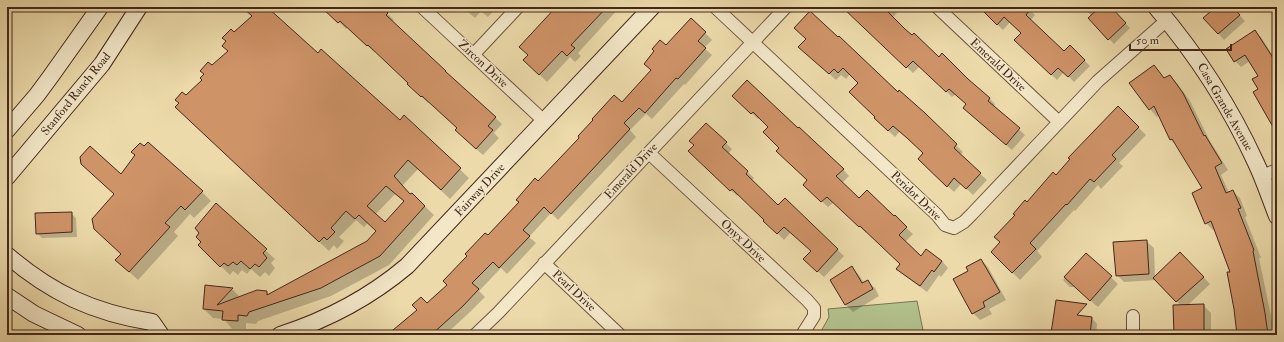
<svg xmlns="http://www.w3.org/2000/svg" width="1284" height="342" viewBox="0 0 1284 342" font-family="'IM FELL Double Pica',serif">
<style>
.green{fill:#b2c18d;stroke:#7a7455}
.shadow{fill:#0003;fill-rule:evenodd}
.building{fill:#cf9368;stroke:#43281d;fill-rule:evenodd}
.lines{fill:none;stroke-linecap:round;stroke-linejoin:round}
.street-casing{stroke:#6d5440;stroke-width:14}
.secondary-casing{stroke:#43281d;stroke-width:18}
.street{stroke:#f3e7c8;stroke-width:12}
.secondary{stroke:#f3e7c8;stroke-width:16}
.labels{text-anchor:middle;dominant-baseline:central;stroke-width:3;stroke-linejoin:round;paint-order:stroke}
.street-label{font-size:12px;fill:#43281d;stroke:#f3e7c8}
</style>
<rect width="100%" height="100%" fill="#ecdaaa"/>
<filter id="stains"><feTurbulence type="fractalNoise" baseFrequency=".005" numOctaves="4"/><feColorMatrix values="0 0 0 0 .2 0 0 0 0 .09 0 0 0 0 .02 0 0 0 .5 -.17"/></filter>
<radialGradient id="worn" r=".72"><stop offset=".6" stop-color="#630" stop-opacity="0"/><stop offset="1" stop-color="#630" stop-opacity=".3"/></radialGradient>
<path class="green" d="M 917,301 L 924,335 L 819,335 L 829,317 L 828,309 Z"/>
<path class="shadow" d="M 242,7 L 265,7 L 318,55 L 400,121 L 404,117 L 469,178 L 450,199 L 418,169 L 402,186 L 411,195 L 412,194 L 434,215 L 389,265 L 331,296 L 258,321 L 256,324 L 246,323 L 246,329 L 232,329 L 224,319 L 213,318 L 204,309 L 206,287 L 232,289 L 240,297 L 267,292 L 269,295 L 368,242 L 378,232 L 368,223 L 364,227 L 356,220 L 339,237 L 344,241 L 337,249 L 334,245 L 329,251 L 185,116 L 186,96 L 203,81 L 212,67 L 229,51 L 234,34 L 253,17 ZM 395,194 L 405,202 L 385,224 L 375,215 Z
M 323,7 L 380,7 L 394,20 L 392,22 L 502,124 L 494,133 L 499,138 L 483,155 L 463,137 L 458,128 L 429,102 L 428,103 L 408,84 L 410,83 L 376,51 L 374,52 L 347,27 L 346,29 Z
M 462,7 L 497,7 L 488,17 L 481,11 L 475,18 Z
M 575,7 L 620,7 L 578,53 L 581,56 L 575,62 L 570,57 L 547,82 L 525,60 Z
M 843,7 L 891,7 L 897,13 L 892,18 L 939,58 L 968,80 L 990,99 L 995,104 L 994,107 L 1025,135 L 1012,150 L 970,113 L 967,105 L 956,94 L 952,97 L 920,66 L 913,73 Z
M 979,7 L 1027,7 L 1035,15 L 1030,21 L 1064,52 L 1070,46 L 1090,66 L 1074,82 L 1064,72 L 1057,80 L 1016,40 L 1022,33 L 1010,22 L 1003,30 Z
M 1082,7 L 1110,7 L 1130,28 L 1114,44 L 1089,18 L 1092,16 Z
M 1207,7 L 1232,7 L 1245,21 L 1224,40 L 1205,18 L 1211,12 Z
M 1271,7 L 1277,7 L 1277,13 L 1271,8 Z
M 692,19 L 712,40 L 704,48 L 712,55 L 685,85 L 684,84 L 652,119 L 646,114 L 630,130 L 636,137 L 558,220 L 551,213 L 529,237 L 536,243 L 507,274 L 501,268 L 479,291 L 485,297 L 469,313 L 445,335 L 388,335 L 427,304 L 449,285 L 488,237 L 538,182 L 622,104 L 652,70 L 666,46 Z
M 1255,32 L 1261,37 L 1277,62 L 1277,134 L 1259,90 L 1260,76 L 1250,61 L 1241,67 L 1235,61 Z
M 800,47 L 898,93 L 924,114 L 963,152 L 960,155 L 987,180 L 973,195 L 961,184 L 954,192 L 919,159 L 924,153 L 900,131 L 895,137 L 882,125 L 876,117 L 859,83 L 850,74 L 846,79 L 841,75 L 836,80 Z
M 1154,66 L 1165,79 L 1170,76 L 1177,83 L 1190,101 L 1210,141 L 1228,170 L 1221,175 L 1229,193 L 1232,191 L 1240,198 L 1247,216 L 1245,217 L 1261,258 L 1259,258 L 1272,321 L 1274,335 L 1238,335 L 1231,272 L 1215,230 L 1213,230 L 1206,223 L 1204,189 L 1178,147 L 1171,140 L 1159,115 L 1157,117 L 1150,109 Z
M 739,102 L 843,169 L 849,176 L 842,183 L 860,199 L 894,218 L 895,217 L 913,234 L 905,242 L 921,258 L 942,261 L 948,268 L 941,277 L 939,275 L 927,292 L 904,275 L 898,269 L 901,264 L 867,231 L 866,233 L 834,202 L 828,207 L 805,185 L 809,181 L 780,148 L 769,127 L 760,117 L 758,119 Z
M 1118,107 L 1146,135 L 1119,163 L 1123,166 L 1101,189 L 1098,185 L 1075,211 L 1074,210 L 1037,251 L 1042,257 L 1020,280 L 992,252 L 1001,242 L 1027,203 L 1056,177 Z
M 726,143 L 732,149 L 728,154 L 754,178 L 751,181 L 778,207 L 785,200 L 844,256 L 824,277 L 811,265 L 812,251 L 791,232 L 784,240 L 739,194 L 737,196 L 695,158 Z
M 121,175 L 202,192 L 211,201 L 194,218 L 190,214 L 174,232 L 178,236 L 138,280 L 126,269 L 122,254 L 115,194 Z
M 216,205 L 275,259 L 271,263 L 275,268 L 269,276 L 265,272 L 260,277 L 251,269 L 247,274 L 242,270 L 238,275 L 233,271 L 230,275 L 199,245 L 202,242 Z
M 71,213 L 76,218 L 77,237 L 42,238 L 37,233 Z
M 1146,241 L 1154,248 L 1155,277 L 1188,261 L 1210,284 L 1187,306 L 1203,305 L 1211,313 L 1211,335 L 1175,335 L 1181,306 L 1157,280 L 1124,282 L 1117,275 Z
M 1086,254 L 1118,284 L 1098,307 L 1087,298 L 1080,287 L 1070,287 L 1063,280 Z
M 981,260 L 988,267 L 1006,300 L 989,309 L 992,314 L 980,320 L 973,313 L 970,272 Z
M 852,268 L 859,275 L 864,283 L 867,281 L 875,288 L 879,296 L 853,312 L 846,305 L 831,280 Z
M 1080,317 L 1092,318 L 1097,324 L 1096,335 L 1081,335 Z
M 378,332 L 381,335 L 373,335 Z"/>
<path class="building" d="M 242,7 L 267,7 L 318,53 L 321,49 L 400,120 L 404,115 L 461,168 L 441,190 L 408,160 L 394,176 L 410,194 L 412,193 L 425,206 L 380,256 L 321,288 L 249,312 L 247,316 L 238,315 L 238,321 L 222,320 L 223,311 L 203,309 L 205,285 L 233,288 L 217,305 L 257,290 L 267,291 L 267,295 L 367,241 L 376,231 L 359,215 L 355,219 L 346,211 L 331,228 L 335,232 L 327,240 L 324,237 L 319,242 L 175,107 L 179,103 L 175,100 L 182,92 L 186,95 L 202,80 L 200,78 L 204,74 L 200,71 L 208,62 L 212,65 L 228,51 L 222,46 L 226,41 L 222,38 L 231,29 L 234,32 L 252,16 ZM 386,186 L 404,201 L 385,222 L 367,206 Z
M 321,7 L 382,7 L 388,13 L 386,15 L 446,71 L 445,71 L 496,117 L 488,126 L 493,130 L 476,149 L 455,130 L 457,128 L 422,96 L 421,97 L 407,84 L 408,83 L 368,45 L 367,46 L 340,21 L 338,23 Z
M 556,7 L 607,7 L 571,45 L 575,48 L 567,56 L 562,51 L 539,75 L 523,60 L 528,55 L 519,47 Z
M 842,7 L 883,7 L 905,29 L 912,35 L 914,33 L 939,57 L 942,53 L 968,79 L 990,98 L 988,101 L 1020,128 L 1006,145 L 963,108 L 966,104 L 949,89 L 946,92 L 913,61 L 906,68 Z
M 979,7 L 1032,7 L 1026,15 L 1064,51 L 1070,45 L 1085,60 L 1068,77 L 1058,68 L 1051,75 L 1014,40 L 1021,33 L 1004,17 L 997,25 Z
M 1100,7 L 1111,7 L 1126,23 L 1108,40 L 1088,18 Z
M 1206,7 L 1233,7 L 1240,15 L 1218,34 L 1203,18 L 1210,12 Z
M 810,11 L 838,37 L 839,36 L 898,92 L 899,90 L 925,113 L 957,144 L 954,148 L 981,173 L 966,189 L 954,178 L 947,187 L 918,159 L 923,153 L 907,138 L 893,126 L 888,131 L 874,118 L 875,117 L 849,92 L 858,83 L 843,68 L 838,73 L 834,69 L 829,74 L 798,47 L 806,39 L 794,28 Z
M 691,18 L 706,32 L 698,41 L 706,48 L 678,79 L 676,78 L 645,113 L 639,108 L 624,123 L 630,129 L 551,214 L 544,207 L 523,230 L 530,236 L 499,268 L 493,262 L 472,283 L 479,289 L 462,307 L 431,335 L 387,335 L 417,310 L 412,305 L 421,297 L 427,303 L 447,285 L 443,281 L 467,256 L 465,254 L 485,233 L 488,235 L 519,202 L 516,200 L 535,178 L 538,181 L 579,138 L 578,136 L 593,120 L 592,119 L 614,95 L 622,102 L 651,70 L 644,64 L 654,51 L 652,49 L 660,40 L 666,45 Z
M 1255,30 L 1277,64 L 1277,134 L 1253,92 L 1258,89 L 1252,79 L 1258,76 L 1245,55 L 1234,62 L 1226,49 Z
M 1154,65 L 1164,78 L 1170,75 L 1183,93 L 1204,136 L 1205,135 L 1222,163 L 1215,167 L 1226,193 L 1233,190 L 1241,208 L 1238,209 L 1254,250 L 1253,251 L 1265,313 L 1268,335 L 1237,335 L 1234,309 L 1227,272 L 1230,272 L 1211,221 L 1205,224 L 1192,193 L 1202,188 L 1172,139 L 1170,140 L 1154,106 L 1149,110 L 1129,83 Z
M 747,80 L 798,128 L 799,127 L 844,169 L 836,176 L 859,198 L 867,190 L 894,216 L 895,215 L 907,227 L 899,235 L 921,256 L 926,249 L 942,261 L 934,272 L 932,270 L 920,286 L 896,269 L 900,264 L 860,226 L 859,227 L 827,197 L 821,202 L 803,185 L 807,180 L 776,151 L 779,148 L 763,132 L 768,127 L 753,112 L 751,114 L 732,96 Z
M 1118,106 L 1139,127 L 1112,155 L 1116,159 L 1094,182 L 1090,179 L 1067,205 L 1066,204 L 1030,243 L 1036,249 L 1012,273 L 991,252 L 1000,242 L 994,237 L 1015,215 L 1013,214 L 1025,200 L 1027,202 L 1053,172 L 1056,175 L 1070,159 L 1068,158 Z
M 706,123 L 727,142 L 722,147 L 748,171 L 746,174 L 778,205 L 785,198 L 838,249 L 817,272 L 803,259 L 811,251 L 784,227 L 777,234 L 763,221 L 764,220 L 732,189 L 730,191 L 688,151 L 694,145 L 689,141 Z
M 148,142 L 203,191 L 185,210 L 181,206 L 165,223 L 170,227 L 129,272 L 115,260 L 121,254 L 94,229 L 92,219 L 114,194 L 81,164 L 80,157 L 90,146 L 121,174 L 135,155 L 131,152 L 140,143 L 144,146 Z
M 216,203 L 267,249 L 263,253 L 267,258 L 259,267 L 255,264 L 250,269 L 241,261 L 237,265 L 233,262 L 228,266 L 224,263 L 220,267 L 198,245 L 201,242 L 196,237 L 199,233 L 195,228 Z
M 72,212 L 72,232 L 36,234 L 35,213 Z
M 1147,240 L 1149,274 L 1116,276 L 1113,242 Z
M 1180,252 L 1204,277 L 1176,302 L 1153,278 Z
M 1086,253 L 1112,276 L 1090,301 L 1064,277 Z
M 981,259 L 1000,292 L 983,302 L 985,307 L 972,314 L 953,279 L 968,271 L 966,267 Z
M 852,266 L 862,283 L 868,280 L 873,289 L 845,305 L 830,280 Z
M 1056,300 L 1087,304 L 1077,315 L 1092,317 L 1090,335 L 1066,335 L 1051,333 Z
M 1204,304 L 1204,332 L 1190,332 L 1190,335 L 1174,335 L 1173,305 Z"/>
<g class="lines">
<g class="street-casing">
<path id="street" d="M 422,7 L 544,121
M 715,7 L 937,215 L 945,225 L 954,228 L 964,222 L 972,214 L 1098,81 L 1167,20
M 937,7 L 1059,122
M 473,55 L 518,7
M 649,153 L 807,300 L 814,308 L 814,316 L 802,335
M 1262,176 L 1277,170
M 544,263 L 620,335
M 1133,316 L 1133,335
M 475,335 L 498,313 L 786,7"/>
</g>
<g class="secondary-casing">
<path id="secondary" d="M 1156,7 C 1196,54 1230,106 1256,163 C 1264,180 1270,198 1277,216
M 7,130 L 37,95 L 51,76 L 100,7
M 7,177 L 102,64 L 139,7
M 7,255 C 51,293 94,313 152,322 L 161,335
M 7,296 L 34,314 L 78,335
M 280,335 C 327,320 369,298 407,266 L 652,7"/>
</g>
<use href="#street" class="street"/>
<use href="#secondary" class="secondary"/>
</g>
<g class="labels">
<g class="street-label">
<text transform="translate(483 64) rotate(43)">Zircon Drive</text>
<text transform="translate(998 65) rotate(43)">Emerald Drive</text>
<text transform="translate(76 94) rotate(-51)">Stanford Ranch Road</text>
<text transform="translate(1225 107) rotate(60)">Casa Grande Avenue</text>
<text transform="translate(631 171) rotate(-47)">Emerald Drive</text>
<text transform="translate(480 190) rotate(-47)">Fairway Drive</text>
<text transform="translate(916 196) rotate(44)">Peridot Drive</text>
<text transform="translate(743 241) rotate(43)">Onyx Drive</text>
<text transform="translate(574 291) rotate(43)">Pearl Drive</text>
</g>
</g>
<rect width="1284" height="342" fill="none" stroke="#ecdaaa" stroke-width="24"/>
<rect x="8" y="8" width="1268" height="326" fill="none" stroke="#43281d" stroke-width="2"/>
<rect x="12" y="12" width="1260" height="318" fill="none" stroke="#43281d"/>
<path d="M1130 44v6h101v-6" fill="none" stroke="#43281d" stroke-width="2"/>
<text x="1136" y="44" font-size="12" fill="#43281d" stroke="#f3e7c8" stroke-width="3" paint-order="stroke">50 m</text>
<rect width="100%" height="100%" filter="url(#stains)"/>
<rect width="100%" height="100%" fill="url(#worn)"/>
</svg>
